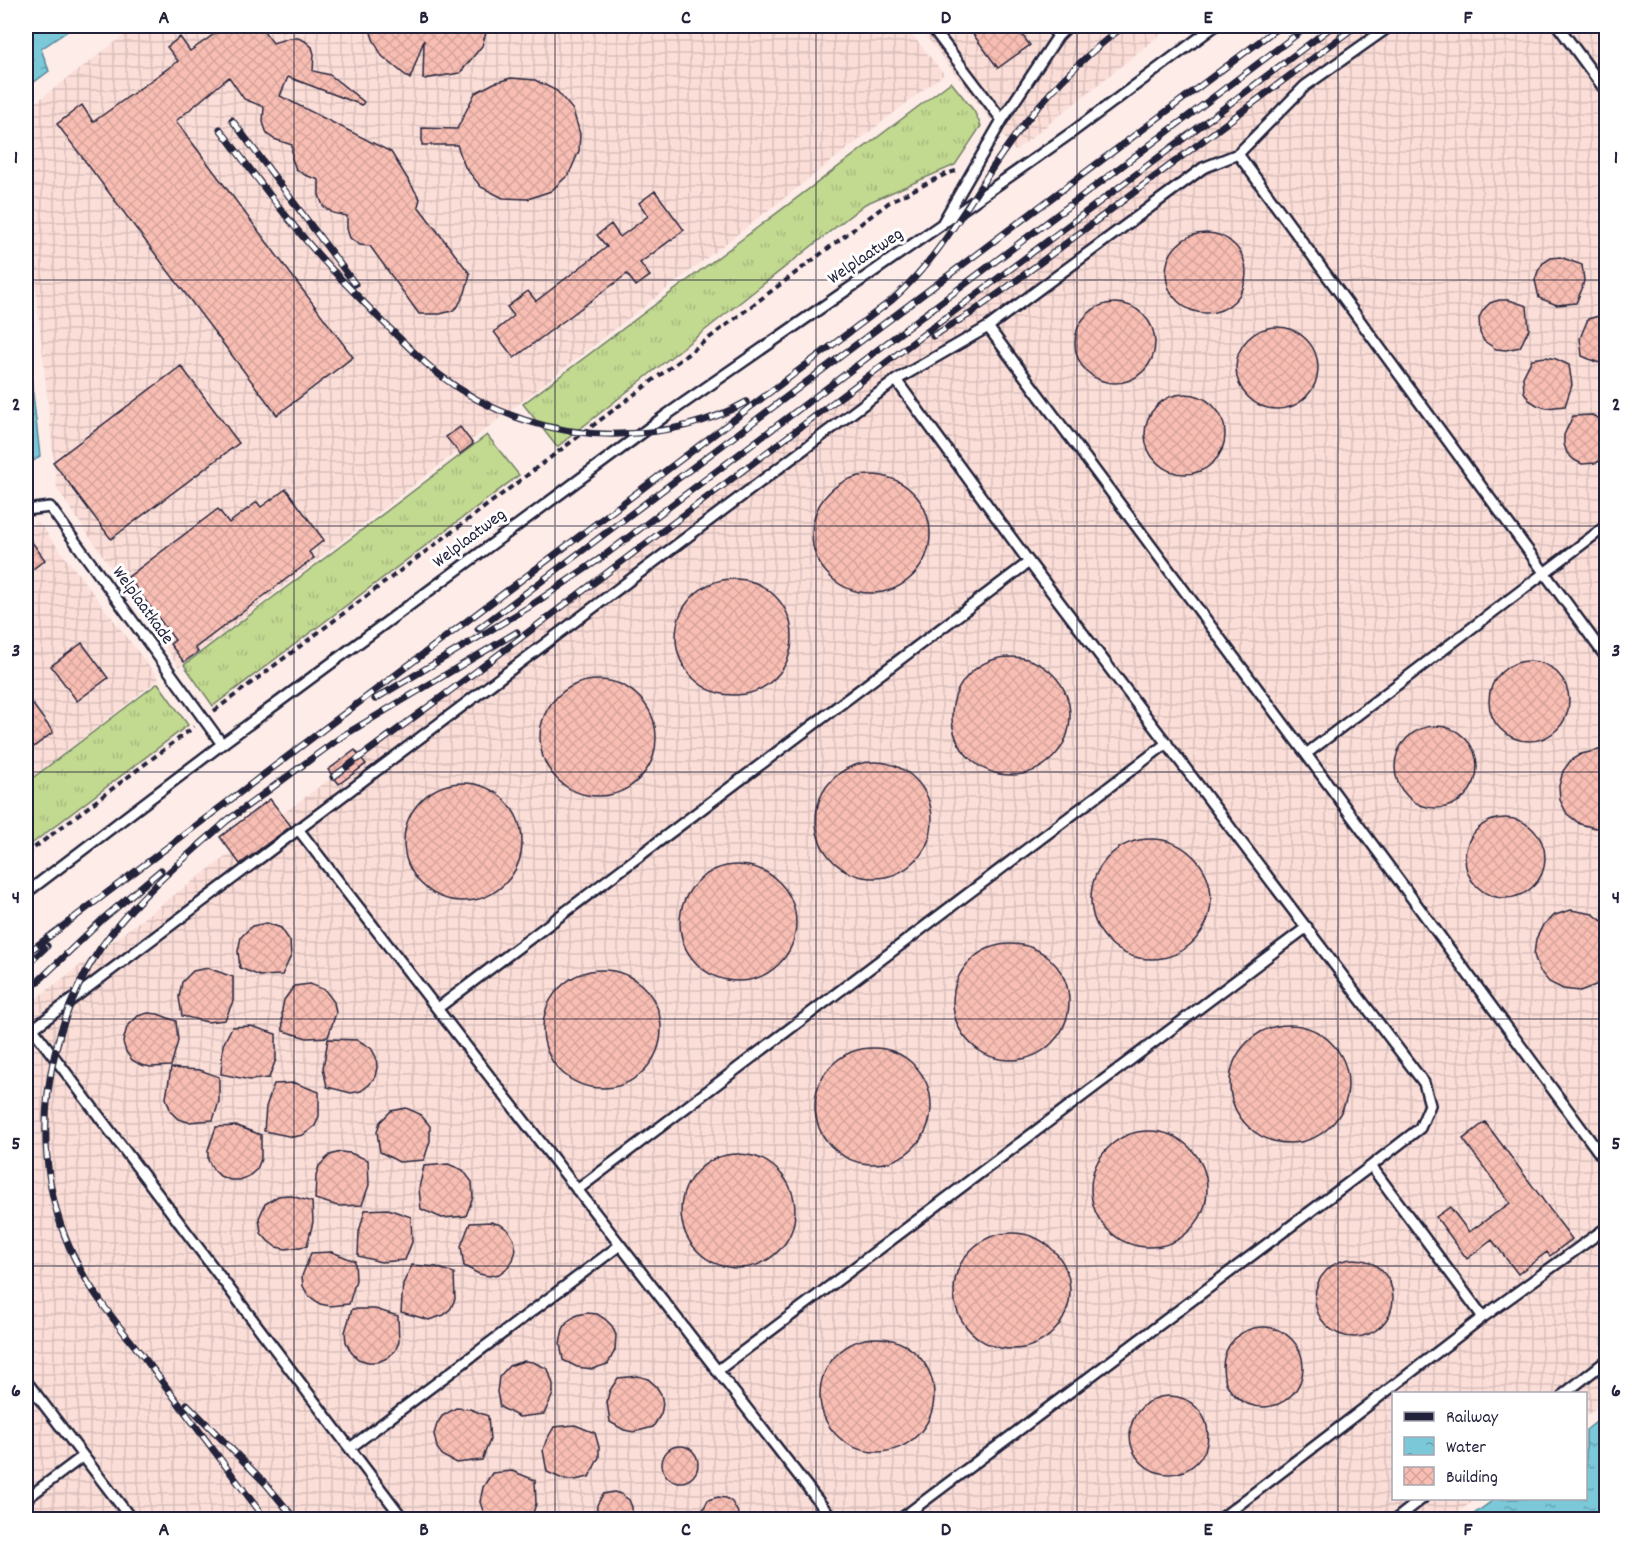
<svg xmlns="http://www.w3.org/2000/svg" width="1632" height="1545" viewBox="0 0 1632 1545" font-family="Dekko,sans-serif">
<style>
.industrial{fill:url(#industrial-grid)}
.grass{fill:url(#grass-tufts);stroke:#727e66;stroke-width:1.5}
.water{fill:url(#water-ripples);stroke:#578699;stroke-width:1.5}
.building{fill:url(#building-cross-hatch);stroke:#22223b;stroke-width:1.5}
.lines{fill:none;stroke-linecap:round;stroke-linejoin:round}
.lane-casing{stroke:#22223b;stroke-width:14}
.path{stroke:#22223b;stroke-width:4;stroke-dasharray:6 4.5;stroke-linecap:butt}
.lane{stroke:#fff;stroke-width:9}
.rail-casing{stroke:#22223b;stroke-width:7}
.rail{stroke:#fff;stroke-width:4.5;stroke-dasharray:14;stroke-linecap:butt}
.grid{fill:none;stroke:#22223b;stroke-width:1.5;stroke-opacity:0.55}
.labels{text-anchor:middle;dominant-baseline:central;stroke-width:6;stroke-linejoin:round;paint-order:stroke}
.street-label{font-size:18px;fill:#22223b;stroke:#fff}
.neatline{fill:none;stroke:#22223b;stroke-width:2}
.grid-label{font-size:20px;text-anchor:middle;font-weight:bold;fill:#22223b}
</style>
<defs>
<pattern id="industrial-grid" width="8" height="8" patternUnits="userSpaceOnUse" patternTransform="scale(1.5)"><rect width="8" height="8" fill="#fcded8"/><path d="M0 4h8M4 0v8" fill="none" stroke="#d8beba"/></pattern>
<pattern id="grass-tufts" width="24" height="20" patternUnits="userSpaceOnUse" patternTransform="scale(1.5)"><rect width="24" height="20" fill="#c2d990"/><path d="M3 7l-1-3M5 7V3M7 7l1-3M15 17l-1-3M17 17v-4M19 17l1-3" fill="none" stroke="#a6ba7d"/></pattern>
<pattern id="water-ripples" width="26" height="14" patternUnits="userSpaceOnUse" patternTransform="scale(1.5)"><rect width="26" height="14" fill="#7ac8d8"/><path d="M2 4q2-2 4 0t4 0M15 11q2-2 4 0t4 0" fill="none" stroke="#64a2b0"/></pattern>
<pattern id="building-cross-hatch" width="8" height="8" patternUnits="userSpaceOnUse" patternTransform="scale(1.5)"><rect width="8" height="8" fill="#f9beb3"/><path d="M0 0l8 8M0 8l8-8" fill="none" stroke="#d5a39b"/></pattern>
</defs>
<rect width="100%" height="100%" fill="#fdece8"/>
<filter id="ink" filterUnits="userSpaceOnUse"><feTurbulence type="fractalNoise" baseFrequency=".0167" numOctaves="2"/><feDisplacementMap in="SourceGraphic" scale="12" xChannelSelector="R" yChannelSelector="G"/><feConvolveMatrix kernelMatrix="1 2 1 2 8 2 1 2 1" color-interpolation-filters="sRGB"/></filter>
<g filter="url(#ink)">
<path class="industrial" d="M 136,26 L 905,26 L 944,74 L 179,667 L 57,489 L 26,196 L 26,110 Z
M 918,26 L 1171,26 L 1015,151 Z
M 1336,26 L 1606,26 L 1606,1400 L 1586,1416 L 1586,1394 L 1394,1394 L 1394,1498 L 1476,1499 L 1449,1519 L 26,1519 L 26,1006 Z
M 38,522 L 159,679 L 26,782 L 26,531 Z"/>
<path class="grass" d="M 951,82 L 974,111 L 981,126 L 955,165 L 865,204 L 557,447 L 523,404 Z
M 487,435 L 519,475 L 213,706 L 184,665 Z
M 158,683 L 188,725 L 26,848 L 26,783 Z"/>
<path class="water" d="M 26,26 L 75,26 L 41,49 L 49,71 L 26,88 Z
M 26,332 L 40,456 L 26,467 Z
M 1606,1414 L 1606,1519 L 1467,1519 L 1495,1499 L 1586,1498 L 1586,1430 Z"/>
<path class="building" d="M 226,26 L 260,26 L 273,43 L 289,38 L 298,38 L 305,41 L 312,47 L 314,54 L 313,71 L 330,75 L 364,102 L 362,105 L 288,77 L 280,96 L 391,152 L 420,199 L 418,206 L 470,274 L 465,293 L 458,306 L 452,311 L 440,314 L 419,314 L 370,246 L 360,245 L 350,238 L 347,229 L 347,216 L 333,213 L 323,206 L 319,195 L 319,180 L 305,175 L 296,169 L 292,159 L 292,145 L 274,139 L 267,134 L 263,122 L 264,107 L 244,99 L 229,77 L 176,121 L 353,357 L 277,415 L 57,124 L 82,105 L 93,122 L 178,61 L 167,47 L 180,37 L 190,51 Z
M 369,26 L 488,26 L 482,46 L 460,73 L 423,79 L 424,40 L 410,79 L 382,56 L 373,39 Z
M 967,26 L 1015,26 L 1030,45 L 998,68 Z
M 511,78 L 535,80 L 557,91 L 573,110 L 580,134 L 579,151 L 569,174 L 551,191 L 528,199 L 503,198 L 481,187 L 465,167 L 457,145 L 422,145 L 422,128 L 457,129 L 475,93 L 494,83 Z
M 655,191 L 684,230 L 640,263 L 650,276 L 636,286 L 627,274 L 514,358 L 494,332 L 514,316 L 507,307 L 528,291 L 536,301 L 607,247 L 597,235 L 611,224 L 620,237 L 648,216 L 639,203 Z
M1166 273a40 40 0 1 1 80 0a40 40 0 1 1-80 0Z
M 1560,257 L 1582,265 L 1584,280 L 1582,289 L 1576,303 L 1557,305 L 1539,298 L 1535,280 L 1538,271 L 1543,263 L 1551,258 Z
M 1499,300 L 1509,300 L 1527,306 L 1529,329 L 1520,347 L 1506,350 L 1496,349 L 1484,341 L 1480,333 L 1479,318 L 1483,310 L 1490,303 Z
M1075 343a40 40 0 1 1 80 0a40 40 0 1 1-80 0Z
M 1606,314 L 1606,364 L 1596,362 L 1582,356 L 1580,338 L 1588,319 Z
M1236 368a41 41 0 1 1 82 0a41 41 0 1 1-82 0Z
M 1546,357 L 1556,359 L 1569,365 L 1572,385 L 1565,406 L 1546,408 L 1537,405 L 1529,400 L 1524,392 L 1523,377 L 1532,359 Z
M 181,366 L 239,443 L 111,539 L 53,462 Z
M1145 434a40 40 0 1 1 80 0a40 40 0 1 1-80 0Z
M 1592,415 L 1606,422 L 1606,457 L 1596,463 L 1582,464 L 1574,460 L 1567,453 L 1564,444 L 1564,435 L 1573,416 Z
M 460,427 L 473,444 L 460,454 L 446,437 Z
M812 534a59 59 0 1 1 118 0a59 59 0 1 1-118 0Z
M 286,489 L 324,540 L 309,552 L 314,558 L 195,648 L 198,652 L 184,662 L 170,644 L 175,640 L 128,577 L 218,509 L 229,523 L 257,502 L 261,507 Z
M 26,534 L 45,560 L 26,574 Z
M676 637a58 58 0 1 1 116 0a58 58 0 1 1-116 0Z
M 82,643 L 108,678 L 77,701 L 51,666 Z
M952 716a59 59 0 1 1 118 0a59 59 0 1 1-118 0Z
M1489 701a40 40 0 1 1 80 0a40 40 0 1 1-80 0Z
M540 738a58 58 0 1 1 116 0a58 58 0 1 1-116 0Z
M 26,695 L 53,732 L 26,753 Z
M1395 767a41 41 0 1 1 82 0a41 41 0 1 1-82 0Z
M 355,750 L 366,764 L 339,784 L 328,770 Z
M 1599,750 L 1606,752 L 1606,827 L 1595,828 L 1580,824 L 1567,814 L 1560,800 L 1559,786 L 1563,771 L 1571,760 L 1581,754 Z
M816 820a58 58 0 1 1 116 0a58 58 0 1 1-116 0Z
M404 842a59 59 0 1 1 118 0a59 59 0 1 1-118 0Z
M 270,799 L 291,826 L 240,864 L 220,837 Z
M1465 858a40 40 0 1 1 80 0a40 40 0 1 1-80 0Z
M1091 899a60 60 0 1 1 120 0a60 60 0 1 1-120 0Z
M680 923a58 58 0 1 1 116 0a58 58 0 1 1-116 0Z
M 1571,910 L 1593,914 L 1606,924 L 1606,981 L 1580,991 L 1563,989 L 1549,982 L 1539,970 L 1534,955 L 1536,939 L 1543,925 L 1555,915 Z
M 267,923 L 281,928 L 290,941 L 291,956 L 282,975 L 260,976 L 240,968 L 238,951 L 241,937 L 252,926 Z
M953 1002a58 58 0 1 1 116 0a58 58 0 1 1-116 0Z
M 208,968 L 233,977 L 233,1001 L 225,1020 L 207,1022 L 182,1016 L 179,997 L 182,982 L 193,971 Z
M543 1029a59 59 0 1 1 118 0a59 59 0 1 1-118 0Z
M 310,984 L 325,990 L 334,1002 L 336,1013 L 328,1037 L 307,1038 L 283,1031 L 282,1010 L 284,1000 L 294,986 Z
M 148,1013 L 158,1014 L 176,1021 L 178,1041 L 171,1066 L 151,1067 L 141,1065 L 132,1060 L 126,1052 L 123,1042 L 127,1027 L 138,1016 Z
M1230 1084a59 59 0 1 1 118 0a59 59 0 1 1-118 0Z
M 251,1026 L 276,1034 L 276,1059 L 269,1078 L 250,1080 L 221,1074 L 223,1045 L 232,1027 Z
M 328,1039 L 358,1040 L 371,1048 L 376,1057 L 377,1067 L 375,1077 L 369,1085 L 361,1091 L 351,1093 L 327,1087 L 323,1068 Z
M815 1106a58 58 0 1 1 116 0a58 58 0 1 1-116 0Z
M 171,1068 L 200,1070 L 219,1077 L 219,1102 L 213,1120 L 188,1122 L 178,1119 L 171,1112 L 166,1098 Z
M 295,1083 L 319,1092 L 319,1116 L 315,1126 L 303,1135 L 293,1137 L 264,1131 L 266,1107 L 274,1084 Z
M 406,1108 L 420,1114 L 430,1126 L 430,1141 L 424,1160 L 399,1162 L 380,1152 L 377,1132 L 380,1122 L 391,1111 Z
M 1485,1122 L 1572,1239 L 1550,1256 L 1547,1252 L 1518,1274 L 1492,1240 L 1467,1259 L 1436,1217 L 1450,1207 L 1469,1232 L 1510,1203 L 1463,1139 Z
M 237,1126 L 261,1135 L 261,1159 L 257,1169 L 249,1176 L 240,1180 L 230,1180 L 220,1176 L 213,1169 L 208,1160 L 208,1150 L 216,1127 Z
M1091 1189a58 58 0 1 1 116 0a58 58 0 1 1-116 0Z
M 340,1152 L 350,1153 L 368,1160 L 369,1185 L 362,1205 L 338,1206 L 315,1199 L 316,1176 L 319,1166 L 330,1155 Z
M681 1211a57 57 0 1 1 114 0a57 57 0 1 1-114 0Z
M 448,1164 L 463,1170 L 472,1182 L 473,1197 L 466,1216 L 442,1218 L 421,1209 L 419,1188 L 424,1166 Z
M 288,1195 L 312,1202 L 313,1222 L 307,1246 L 286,1249 L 276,1247 L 268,1241 L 261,1233 L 259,1218 L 265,1204 L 278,1196 Z
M 388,1209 L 411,1217 L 412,1242 L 405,1260 L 381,1262 L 358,1256 L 359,1232 L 365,1210 Z
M 491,1222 L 501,1225 L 509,1231 L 514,1240 L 516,1250 L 513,1260 L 507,1268 L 499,1274 L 489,1276 L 479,1274 L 464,1266 L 461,1246 L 470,1223 Z
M954 1291a58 58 0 1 1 116 0a58 58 0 1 1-116 0Z
M 332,1252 L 355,1261 L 356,1280 L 349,1304 L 330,1306 L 320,1304 L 308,1295 L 303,1286 L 302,1276 L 311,1253 Z
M1315 1298a39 39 0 1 1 78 0a39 39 0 1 1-78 0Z
M 412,1265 L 436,1267 L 454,1273 L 455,1299 L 451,1308 L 444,1315 L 429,1320 L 401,1312 L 403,1284 Z
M 352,1309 L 375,1309 L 398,1316 L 399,1342 L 395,1351 L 387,1358 L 378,1362 L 368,1362 L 358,1359 L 351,1352 L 346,1342 L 345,1332 Z
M 587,1313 L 597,1314 L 605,1319 L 612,1326 L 616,1335 L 615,1350 L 608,1364 L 592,1369 L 577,1367 L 563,1360 L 560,1343 L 563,1329 L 568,1321 L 577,1315 Z
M1223 1367a40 40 0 1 1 80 0a40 40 0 1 1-80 0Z
M820 1395a57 57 0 1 1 114 0a57 57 0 1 1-114 0Z
M 524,1361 L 533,1362 L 548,1369 L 553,1384 L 553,1394 L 544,1414 L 519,1417 L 500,1407 L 497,1392 L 499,1377 L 509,1366 Z
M 638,1376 L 648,1379 L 656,1386 L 661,1394 L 663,1404 L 661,1414 L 653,1427 L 634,1432 L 624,1430 L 610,1422 L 607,1402 L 609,1392 L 618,1378 Z
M1130 1435a39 39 0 1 1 78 0a39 39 0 1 1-78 0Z
M 456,1408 L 470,1409 L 488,1416 L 490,1440 L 482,1460 L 456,1463 L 443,1456 L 437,1448 L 434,1434 L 437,1424 L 442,1416 Z
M 575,1425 L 595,1433 L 599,1447 L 599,1457 L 589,1477 L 575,1480 L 565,1480 L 547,1472 L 543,1450 L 546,1441 L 554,1427 Z
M662 1464a18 18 0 1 1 36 0a18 18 0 1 1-36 0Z
M 512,1471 L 535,1480 L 536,1504 L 533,1513 L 528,1520 L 489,1520 L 483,1511 L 480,1502 L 483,1487 L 492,1473 Z
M 614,1492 L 621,1494 L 629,1500 L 632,1507 L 632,1520 L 596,1520 L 597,1505 L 603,1494 Z
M 718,1497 L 726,1498 L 732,1502 L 742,1520 L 698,1520 L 708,1500 Z"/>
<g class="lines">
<g class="lane-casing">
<path id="lane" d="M 931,26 L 1002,120
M 1050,26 L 1058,36
M 1558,26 L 1606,91
M 1238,154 L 1606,657
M 946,221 L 1071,133 L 1215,26
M 988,327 L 1306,754 L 1606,1162
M 896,380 L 1029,562 L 1424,1083 L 1430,1105 L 1420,1128 L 1371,1166 L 899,1520
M 26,510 L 50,507 L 222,744
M 1306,754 L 1606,526
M 298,829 L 833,1520
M 26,893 L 222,744 L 665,416 L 942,224 L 1002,120 L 1058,36 L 1068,26
M 438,1008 L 1029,562
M 33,1029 L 404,1520
M 26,1034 L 896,380 L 988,327 L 1203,168 L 1238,154 L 1305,86 L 1390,26
M 1371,1166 L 1483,1317
M 577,1190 L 1167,743
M 717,1371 L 1307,927
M 26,1381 L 132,1520
M 1564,1394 L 1606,1361
M 350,1448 L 620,1245
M 26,1499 L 78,1460
M 1219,1520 L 1483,1317 L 1606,1228
M 1395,1520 L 1423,1498"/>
</g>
<path class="path" d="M 214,711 L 891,201 L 946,174 L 956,171
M 26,854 L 194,727"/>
<use href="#lane" class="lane"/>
<g class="rail-casing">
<path id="rail" d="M 232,120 L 355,284
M 220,129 C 251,170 281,212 315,251 C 335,274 357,295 378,317 C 399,337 418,358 441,376 C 492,415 556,436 620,434 C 664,433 707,424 746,402
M 933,336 L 970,314 L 1009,286 L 1356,26
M 478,629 L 1280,26
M 375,699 L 529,607 L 601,558 L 1308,26
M 333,777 L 470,676 L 1333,26
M 230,818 C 190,854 146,889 113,931 C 41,1022 23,1162 78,1265 C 97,1301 124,1332 149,1364 C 188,1416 227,1468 266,1520
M 224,823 L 341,737 L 517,632
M 26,954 L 892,300 C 940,257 966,206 1002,154 C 1035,106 1077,61 1124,26
M 26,966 L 47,946
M 26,993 L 104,918 L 161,870
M 187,1404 L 266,1484 L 296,1520"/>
</g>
<use href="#rail" class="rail"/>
</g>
</g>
<path class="grid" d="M 294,26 L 294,1520M 555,26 L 555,1520M 816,26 L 816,1520M 1077,26 L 1077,1520M 1338,26 L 1338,1520M 26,280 L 1606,280M 26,526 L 1606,526M 26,772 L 1606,772M 26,1019 L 1606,1019M 26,1266 L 1606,1266"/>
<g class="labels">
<g class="street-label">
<text transform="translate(866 257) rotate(-34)">Welplaatweg</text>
<text transform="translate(470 539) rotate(-37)">Welplaatweg</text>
<text transform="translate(142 606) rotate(54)">Welplaatkade</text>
</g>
</g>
<rect width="1632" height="1545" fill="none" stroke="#fff" stroke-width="66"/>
<rect x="1392" y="1392" width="195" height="108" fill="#ffffff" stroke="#a7a7b1" stroke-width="1.5"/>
<rect x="1404" y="1412" width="30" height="9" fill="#22223b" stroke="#a7a7b1" stroke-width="1.5"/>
<text x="1446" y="1422" font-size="18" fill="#22223b">Railway</text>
<rect x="1404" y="1437" width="30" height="18" fill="url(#water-ripples)" stroke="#a7a7b1" stroke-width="1.5"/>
<text x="1446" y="1452" font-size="18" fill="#22223b">Water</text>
<rect x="1404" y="1467" width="30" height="18" fill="url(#building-cross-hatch)" stroke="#a7a7b1" stroke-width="1.5"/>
<text x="1446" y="1482" font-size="18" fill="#22223b">Building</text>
<rect x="33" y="33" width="1566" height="1479" class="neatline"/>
<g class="grid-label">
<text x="164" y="23">A</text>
<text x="424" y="23">B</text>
<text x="686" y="23">C</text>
<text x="946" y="23">D</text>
<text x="1208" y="23">E</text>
<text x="1468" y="23">F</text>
<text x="16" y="163">1</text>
<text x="1616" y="163">1</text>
<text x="16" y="410">2</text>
<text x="1616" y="410">2</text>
<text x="16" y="656">3</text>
<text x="1616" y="656">3</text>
<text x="16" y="903">4</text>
<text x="1616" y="903">4</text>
<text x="16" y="1149">5</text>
<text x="1616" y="1149">5</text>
<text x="16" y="1396">6</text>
<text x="1616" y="1396">6</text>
<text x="164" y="1535">A</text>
<text x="424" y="1535">B</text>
<text x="686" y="1535">C</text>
<text x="946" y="1535">D</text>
<text x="1208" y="1535">E</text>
<text x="1468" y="1535">F</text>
</g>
</svg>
